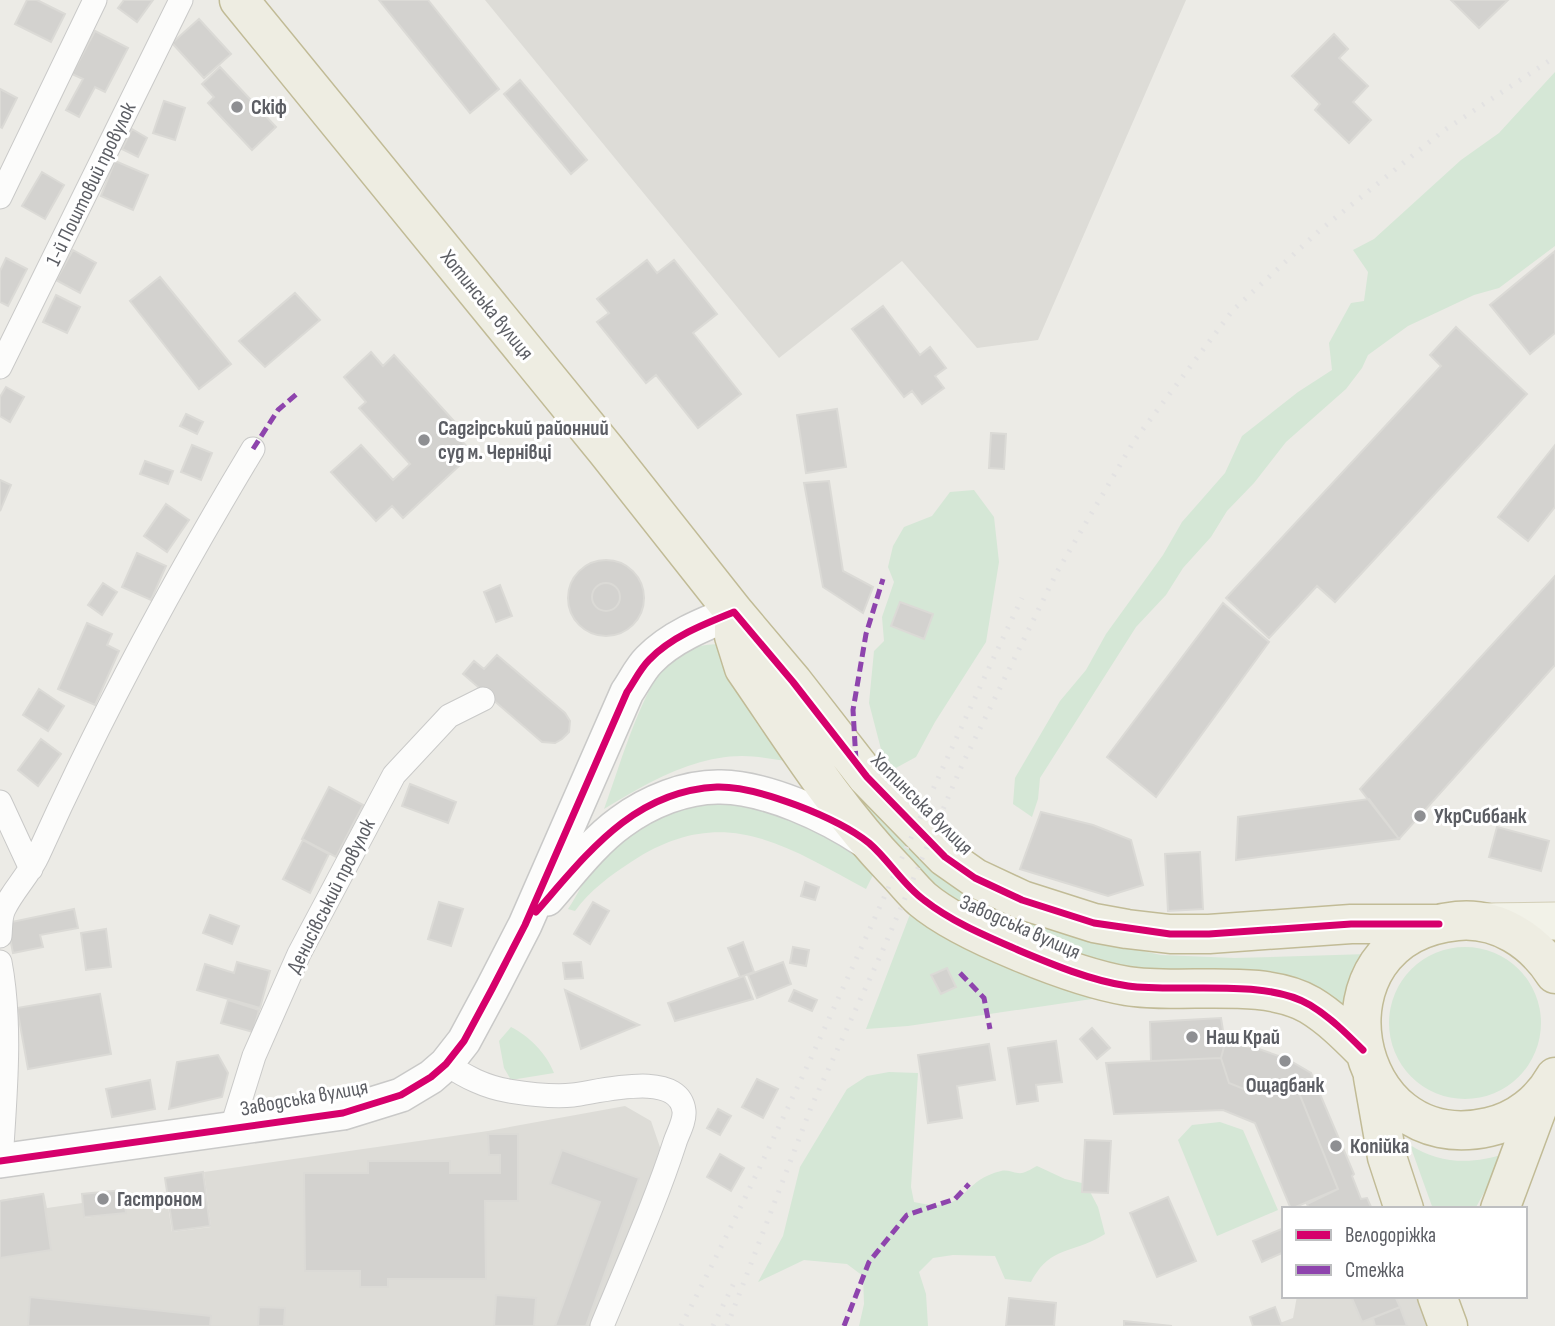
<svg xmlns="http://www.w3.org/2000/svg" width="1555" height="1326" viewBox="0 0 1555 1326" font-family="'Sofia Sans Condensed',sans-serif">
<style>
.industrial{fill:#dddcd7}
.green{fill:#d5e7d6}
.building{fill:#d3d2cf;stroke:#dbdad6;stroke-width:2}
.lines{fill:none;stroke-linecap:round;stroke-linejoin:round}
.street-casing{stroke:#c9c9c8;stroke-width:25}
.secondary-casing{stroke:#c9c9c8;stroke-width:36}
.primary-casing{stroke:#d2ceb6;stroke-width:39}
.highway-casing{stroke:#c1bb96;stroke-width:41}
.street{stroke:#fcfcfb;stroke-width:23}
.secondary{stroke:#fcfcfb;stroke-width:33}
.primary{stroke:#f2f2e8;stroke-width:37}
.highway{stroke:#eeede2;stroke-width:38}
.rail{stroke:#e3e2e2;stroke-width:5;stroke-dasharray:2 9;stroke-linecap:butt}
.quiet{stroke:#8e44ad;stroke-width:5;stroke-dasharray:10 5;stroke-linecap:butt}
.cycleway-casing{stroke:#fff;stroke-width:11}
.cycleway{stroke:#d6006c;stroke-width:7}
.poi-dot{fill:#8e8f92;stroke:#fff;stroke-width:2.5}
.labels{text-anchor:middle;dominant-baseline:central;stroke-width:6;stroke-linejoin:round;paint-order:stroke}
.poi-label{font-size:21px;font-weight:bold;fill:#5c5e64;stroke:#fff;text-anchor:start}
.street-label{font-size:21px;fill:#5c5e64;stroke:#fff}
</style>
<rect width="100%" height="100%" fill="#ecebe6"/>
<path class="industrial" d="M 485,0 L 1186,0 L 1038,340 L 977,348 L 902,261 L 779,358 Z
M 625,1106 L 651,1121 L 663,1156 L 597,1326 L 0,1326 L 0,1200 L 44,1193 L 47,1208 L 82,1203 L 84,1218 L 126,1213 L 124,1197 L 166,1193 L 172,1232 L 211,1227 L 204,1172 L 488,1131 Z
M 1297,1296 L 1439,1296 L 1450,1326 L 1272,1326 L 1293,1318 Z"/>
<path class="green" d="M 1555,72 L 1555,246 L 1499,288 L 1474,295 L 1408,326 L 1368,355 L 1362,368 L 1346,389 L 1286,442 L 1254,483 L 1227,511 L 1211,537 L 1183,568 L 1166,595 L 1136,627 L 1040,778 L 1038,799 L 1032,817 L 1013,804 L 1015,778 L 1060,701 L 1086,670 L 1106,634 L 1163,555 L 1182,522 L 1225,473 L 1242,436 L 1298,392 L 1332,370 L 1329,343 L 1351,303 L 1364,301 L 1368,272 L 1353,250 L 1374,239 L 1461,160 L 1499,133 Z
M 974,490 L 994,517 L 999,562 L 986,642 L 935,722 L 916,757 L 894,769 L 882,753 L 869,703 L 874,651 L 884,641 L 882,617 L 894,582 L 888,567 L 893,546 L 904,527 L 932,516 L 950,492 Z
M 718,644 L 786,761 C 771,759 757,756 742,756 C 693,756 645,784 604,809 C 619,768 641,692 668,661 C 680,648 701,645 718,644 Z
M 848,768 L 1083,938 L 1161,955 L 1235,958 L 1368,954 L 1346,993 L 1344,1007 L 1156,974 L 1077,956 L 1010,932 L 920,878 L 834,780 Z
M 707,801 C 719,802 733,802 745,804 C 792,813 837,843 876,869 L 866,889 C 783,844 722,802 631,862 C 610,876 590,890 575,911 L 568,909 C 577,896 584,879 594,867 C 624,833 665,812 707,801 Z
M 912,909 L 1089,995 L 1092,999 L 908,1026 L 866,1029 Z
M1389 1023a76 76 0 1 1 152 0a76 76 0 1 1-152 0Z
M 511,1027 C 529,1036 547,1054 554,1073 L 511,1080 L 504,1068 L 499,1041 Z
M 889,1072 L 918,1073 L 911,1187 L 914,1202 C 970,1215 958,1181 1001,1171 C 1008,1169 1015,1174 1022,1173 C 1027,1172 1033,1168 1037,1166 L 1065,1179 L 1086,1184 L 1098,1207 L 1105,1234 C 1074,1254 1050,1245 1031,1282 L 1005,1279 L 995,1256 L 953,1255 L 933,1258 L 919,1272 L 926,1294 L 928,1326 L 859,1326 L 864,1304 L 863,1276 L 847,1264 L 804,1260 L 758,1282 L 783,1236 L 800,1167 L 847,1089 L 867,1076 Z
M 1220,1122 L 1243,1130 L 1278,1210 L 1217,1236 L 1178,1140 L 1192,1125 Z
M 1410,1145 C 1439,1164 1474,1165 1506,1153 L 1475,1209 L 1433,1209 Z"/>
<path class="building" d="M 27,0 L 37,0 L 65,14 L 51,42 L 15,24 Z
M 124,0 L 153,0 L 137,22 L 118,8 Z
M 379,0 L 428,0 L 499,89 L 470,113 Z
M 1451,0 L 1508,0 L 1479,28 Z
M 199,19 L 231,54 L 204,78 L 172,43 Z
M 95,31 L 128,48 L 105,92 L 95,87 L 79,117 L 66,110 L 83,79 L 72,74 Z
M 1334,34 L 1348,49 L 1339,58 L 1368,86 L 1353,102 L 1371,120 L 1349,143 L 1315,110 L 1320,104 L 1292,76 Z
M 220,67 L 276,127 L 252,150 L 208,103 L 214,97 L 202,84 Z
M 520,80 L 587,160 L 571,174 L 504,94 Z
M 0,89 L 17,98 L 2,128 L 0,127 Z
M 164,101 L 185,108 L 175,140 L 153,133 Z
M 132,129 L 147,138 L 138,157 L 122,149 Z
M 115,161 L 148,175 L 133,210 L 101,196 Z
M 42,172 L 64,185 L 45,219 L 22,206 Z
M 73,250 L 96,263 L 80,293 L 56,280 Z
M 1555,251 L 1555,333 L 1530,354 L 1490,305 Z
M 6,258 L 27,269 L 8,306 L 0,302 L 0,271 Z
M 647,260 L 657,273 L 674,260 L 717,314 L 693,333 L 741,394 L 698,428 L 656,375 L 646,383 L 597,322 L 609,313 L 597,299 Z
M 160,277 L 231,364 L 199,389 L 130,301 Z
M 295,293 L 320,320 L 265,367 L 239,341 Z
M 56,295 L 80,307 L 67,333 L 43,322 Z
M 883,306 L 920,355 L 930,347 L 946,368 L 935,376 L 944,388 L 922,404 L 912,391 L 904,397 L 852,329 Z
M 1456,327 L 1527,394 L 1335,602 L 1317,586 L 1269,638 L 1226,598 L 1441,366 L 1430,355 Z
M 371,352 L 383,366 L 394,355 L 462,430 L 456,435 L 473,453 L 403,518 L 392,506 L 376,521 L 331,472 L 361,445 L 393,480 L 410,464 L 359,408 L 366,402 L 344,377 Z
M 6,387 L 24,397 L 10,422 L 0,416 L 0,397 Z
M 837,409 L 846,467 L 806,473 L 797,415 Z
M 186,414 L 203,422 L 197,434 L 180,426 Z
M 991,433 L 1006,434 L 1004,469 L 989,468 Z
M 192,445 L 212,453 L 201,480 L 181,472 Z
M 1555,445 L 1555,507 L 1528,541 L 1498,517 Z
M 145,461 L 173,471 L 168,484 L 140,474 Z
M 0,480 L 11,485 L 0,511 Z
M 829,481 L 843,571 L 873,587 L 863,613 L 823,587 L 804,483 Z
M 166,504 L 189,520 L 167,552 L 144,536 Z
M 137,553 L 166,566 L 151,600 L 122,587 Z
M568 598a38 38 0 1 1 76 0a38 38 0 1 1-76 0Z
M 1555,576 L 1555,665 L 1399,839 L 1360,789 Z
M 103,583 L 117,592 L 102,615 L 88,605 Z
M592 597a14 14 0 1 1 28 0a14 14 0 1 1-28 0Z
M 500,585 L 512,616 L 496,622 L 484,592 Z
M 900,602 L 933,614 L 924,639 L 891,626 Z
M 1223,603 L 1269,642 L 1156,797 L 1107,757 Z
M 87,623 L 112,634 L 107,645 L 119,651 L 95,705 L 58,689 Z
M 497,655 L 565,713 L 570,721 L 569,732 L 562,739 L 555,743 L 542,742 L 463,674 L 474,661 L 484,669 Z
M 39,689 L 64,706 L 48,731 L 23,715 Z
M 41,739 L 61,754 L 38,786 L 18,770 Z
M 410,784 L 456,802 L 448,823 L 402,806 Z
M 329,787 L 363,805 L 336,857 L 302,839 Z
M 1369,799 L 1399,839 L 1236,860 L 1238,817 Z
M 1041,812 L 1093,825 L 1131,840 L 1143,885 L 1108,896 L 1020,869 Z
M 1497,827 L 1549,841 L 1541,871 L 1489,857 Z
M 303,840 L 329,854 L 310,893 L 283,879 Z
M 1200,852 L 1203,909 L 1168,911 L 1165,854 Z
M 805,882 L 819,887 L 815,900 L 801,896 Z
M 439,902 L 463,909 L 451,946 L 428,939 Z
M 593,902 L 609,911 L 590,944 L 574,934 Z
M 74,909 L 78,928 L 40,935 L 43,947 L 13,953 L 7,923 Z
M 210,915 L 239,926 L 232,944 L 203,933 Z
M 106,929 L 111,967 L 86,970 L 81,933 Z
M 743,942 L 754,972 L 740,977 L 728,948 Z
M 793,947 L 809,950 L 806,966 L 790,963 Z
M 237,962 L 270,971 L 260,1008 L 197,990 L 205,964 L 234,973 Z
M 581,962 L 583,978 L 565,979 L 563,963 Z
M 783,962 L 791,984 L 757,998 L 748,975 Z
M 947,968 L 956,987 L 941,994 L 931,975 Z
M 744,976 L 753,999 L 675,1021 L 668,1003 Z
M 565,990 L 639,1025 L 581,1049 Z
M 794,990 L 817,1000 L 812,1011 L 789,1001 Z
M 100,994 L 111,1054 L 28,1069 L 17,1008 Z
M 228,1000 L 259,1010 L 253,1032 L 221,1023 Z
M 1221,1018 L 1225,1043 L 1221,1058 L 1151,1061 L 1150,1022 Z
M 1092,1028 L 1110,1048 L 1097,1059 L 1080,1039 Z
M 1056,1041 L 1062,1082 L 1036,1085 L 1038,1101 L 1017,1104 L 1008,1048 Z
M 1225,1043 L 1256,1048 L 1287,1059 L 1311,1073 L 1354,1174 L 1352,1176 L 1361,1199 L 1367,1198 L 1372,1209 L 1309,1209 L 1307,1204 L 1338,1189 L 1293,1078 L 1256,1094 L 1229,1083 L 1221,1058 Z
M 989,1044 L 995,1080 L 957,1086 L 962,1118 L 928,1123 L 918,1055 Z
M 218,1055 L 228,1073 L 222,1097 L 169,1109 L 177,1062 Z
M 1221,1058 L 1229,1083 L 1256,1094 L 1293,1078 L 1338,1189 L 1291,1209 L 1255,1123 L 1223,1110 L 1114,1114 L 1106,1063 Z
M 757,1079 L 778,1089 L 763,1118 L 742,1107 Z
M 150,1080 L 155,1109 L 112,1117 L 106,1089 Z
M 718,1109 L 731,1116 L 720,1135 L 707,1128 Z
M 488,1134 L 518,1134 L 518,1201 L 485,1201 L 486,1279 L 388,1279 L 388,1287 L 360,1287 L 360,1271 L 305,1271 L 304,1173 L 368,1173 L 368,1161 L 450,1161 L 450,1173 L 500,1173 L 500,1155 L 489,1155 Z
M 1085,1140 L 1111,1141 L 1108,1193 L 1082,1192 Z
M 562,1150 L 639,1178 L 586,1326 L 555,1326 L 600,1202 L 550,1184 Z
M 720,1154 L 744,1168 L 731,1191 L 707,1177 Z
M 203,1172 L 210,1226 L 173,1231 L 165,1178 Z
M 123,1190 L 126,1213 L 84,1217 L 82,1194 Z
M 43,1194 L 51,1250 L 0,1258 L 0,1201 Z
M 1168,1197 L 1196,1261 L 1157,1277 L 1130,1213 Z
M 1284,1228 L 1284,1252 L 1262,1262 L 1253,1241 Z
M 496,1295 L 536,1298 L 534,1326 L 494,1326 Z
M 1351,1296 L 1395,1296 L 1400,1307 L 1362,1322 Z
M 30,1297 L 211,1316 L 210,1326 L 28,1326 Z
M 1009,1298 L 1056,1303 L 1054,1326 L 1006,1326 Z
M 259,1307 L 285,1308 L 284,1326 L 258,1326 Z
M 1275,1307 L 1282,1326 L 1253,1326 L 1250,1317 Z
M 1400,1307 L 1407,1326 L 1375,1326 L 1373,1318 Z
M 1124,1321 L 1172,1326 L 1124,1326 Z"/>
<g class="lines">
<g class="street-casing">
<path id="street" d="M 0,197 L 95,0
M 0,367 L 181,0
M 0,802 L 31,869
M 0,936 C 1,927 0,917 4,909 C 13,890 29,875 38,855 C 101,715 174,580 253,449
M 0,962 C 12,1025 5,1097 1,1161
M 446,1064 C 466,1077 485,1087 509,1091 C 528,1094 554,1097 573,1095 C 599,1092 679,1069 684,1111 C 685,1121 678,1133 675,1142 C 655,1204 627,1265 602,1326
M 231,1130 L 254,1056 L 299,954 L 394,775 L 449,716 L 483,699"/>
</g>
<g class="secondary-casing">
<path id="secondary" d="M 547,899 C 570,873 592,843 621,822 C 648,802 686,786 721,787 C 768,788 826,815 865,841
M 0,1161 L 343,1113 L 401,1095 L 431,1077 L 446,1064 L 464,1041 L 492,989 L 525,925 L 627,692 C 634,682 640,669 649,660 C 671,637 704,624 734,612"/>
</g>
<g class="primary-casing">
<path id="primary" d="M 1482,922 L 1555,921"/>
</g>
<g class="highway-casing">
<path id="highway" d="M 239,0 L 606,450 L 734,612 L 793,682 L 867,777 L 945,857 L 975,878 L 1022,900 L 1094,923 L 1127,929 L 1170,934 L 1209,934 L 1351,924 L 1439,924
M 734,612 L 734,636 L 744,668 C 791,736 836,809 893,868 C 903,878 912,890 922,899 C 962,933 1074,977 1127,986 C 1181,995 1263,977 1310,1005 C 1330,1017 1347,1034 1363,1050
M 1555,974 C 1534,941 1498,917 1457,921 C 1306,936 1347,1160 1489,1127 C 1517,1121 1541,1102 1555,1077
M 1373,1077 L 1387,1157 L 1404,1209
M 1500,1209 L 1542,1096
M 1437,1296 L 1448,1326"/>
</g>
<use href="#street" class="street"/>
<use href="#secondary" class="secondary"/>
<use href="#primary" class="primary"/>
<use href="#highway" class="highway"/>
<path class="rail" d="M 681,1326 C 804,1088 906,840 1022,598
M 713,1326 L 734,1283
M 727,1326 L 812,1105 L 882,952 L 962,765 L 1057,572 L 1134,441 L 1233,310 L 1319,231 L 1443,131 L 1555,57"/>
<path class="quiet" d="M 253,449 L 278,410 L 299,392
M 856,761 L 853,710 L 866,634 L 883,579
M 960,973 L 984,998 L 990,1029
M 844,1326 L 869,1262 L 907,1215 L 955,1199 L 969,1184"/>
<g class="cycleway-casing">
<path id="cycleway" d="M 536,912 C 587,854 633,791 717,787 C 758,786 838,818 869,843 C 889,860 903,885 924,900 C 952,922 986,936 1018,950 C 1051,964 1092,981 1128,986 C 1181,993 1265,978 1310,1005 C 1330,1017 1347,1034 1363,1050
M 0,1161 L 343,1113 L 401,1095 L 431,1077 L 446,1064 L 464,1041 L 492,989 L 525,925 L 627,692 C 634,682 640,669 649,660 C 671,637 704,624 734,612 L 793,682 L 867,777 L 945,857 L 975,878 L 1022,900 L 1094,923 L 1170,934 L 1209,934 L 1351,924 L 1439,924"/>
</g>
<use href="#cycleway" class="cycleway"/>
</g>
<g class="poi-dot">
<circle cx="237" cy="107" r="7"/>
<circle cx="424" cy="440" r="7"/>
<circle cx="1420" cy="816" r="7"/>
<circle cx="1192" cy="1037" r="7"/>
<circle cx="1285" cy="1061" r="7"/>
<circle cx="1336" cy="1146" r="7"/>
<circle cx="103" cy="1199" r="7"/>
</g>
<g class="labels">
<g class="poi-label">
<text x="251" y="107">Скіф</text>
<text x="438" y="428">Садгірський районний<tspan x="438" dy="24">суд м. Чернівці</tspan></text>
<text x="1434" y="816">УкрСиббанк</text>
<text x="1206" y="1037">Наш Край</text>
<text x="1285" y="1085" text-anchor="middle">Ощадбанк</text>
<text x="1350" y="1146">Копійка</text>
<text x="117" y="1199">Гастроном</text>
</g>
<g class="street-label">
<text transform="translate(91 184) rotate(-64)">1-й Поштовий провулок</text>
<text transform="translate(487 305) rotate(51)">Хотинська вулиця</text>
<text transform="translate(922 804) rotate(45)">Хотинська вулиця</text>
<text transform="translate(331 896) rotate(-63)">Денисівський провулок</text>
<text transform="translate(1020 927) rotate(24)">Заводська вулиця</text>
<text transform="translate(304 1098) rotate(-10)">Заводська вулиця</text>
</g>
</g>
<rect x="1282" y="1207" width="245" height="91" fill="#ffffff" stroke="#bebfc1" stroke-width="2"/>
<rect x="1296" y="1230" width="35" height="10" fill="#d6006c" stroke="#bebfc1" stroke-width="2"/>
<text x="1345" y="1242" font-size="21" fill="#5c5e64">Велодоріжка</text>
<rect x="1296" y="1265" width="35" height="10" fill="#8e44ad" stroke="#bebfc1" stroke-width="2"/>
<text x="1345" y="1277" font-size="21" fill="#5c5e64">Стежка</text>
</svg>
